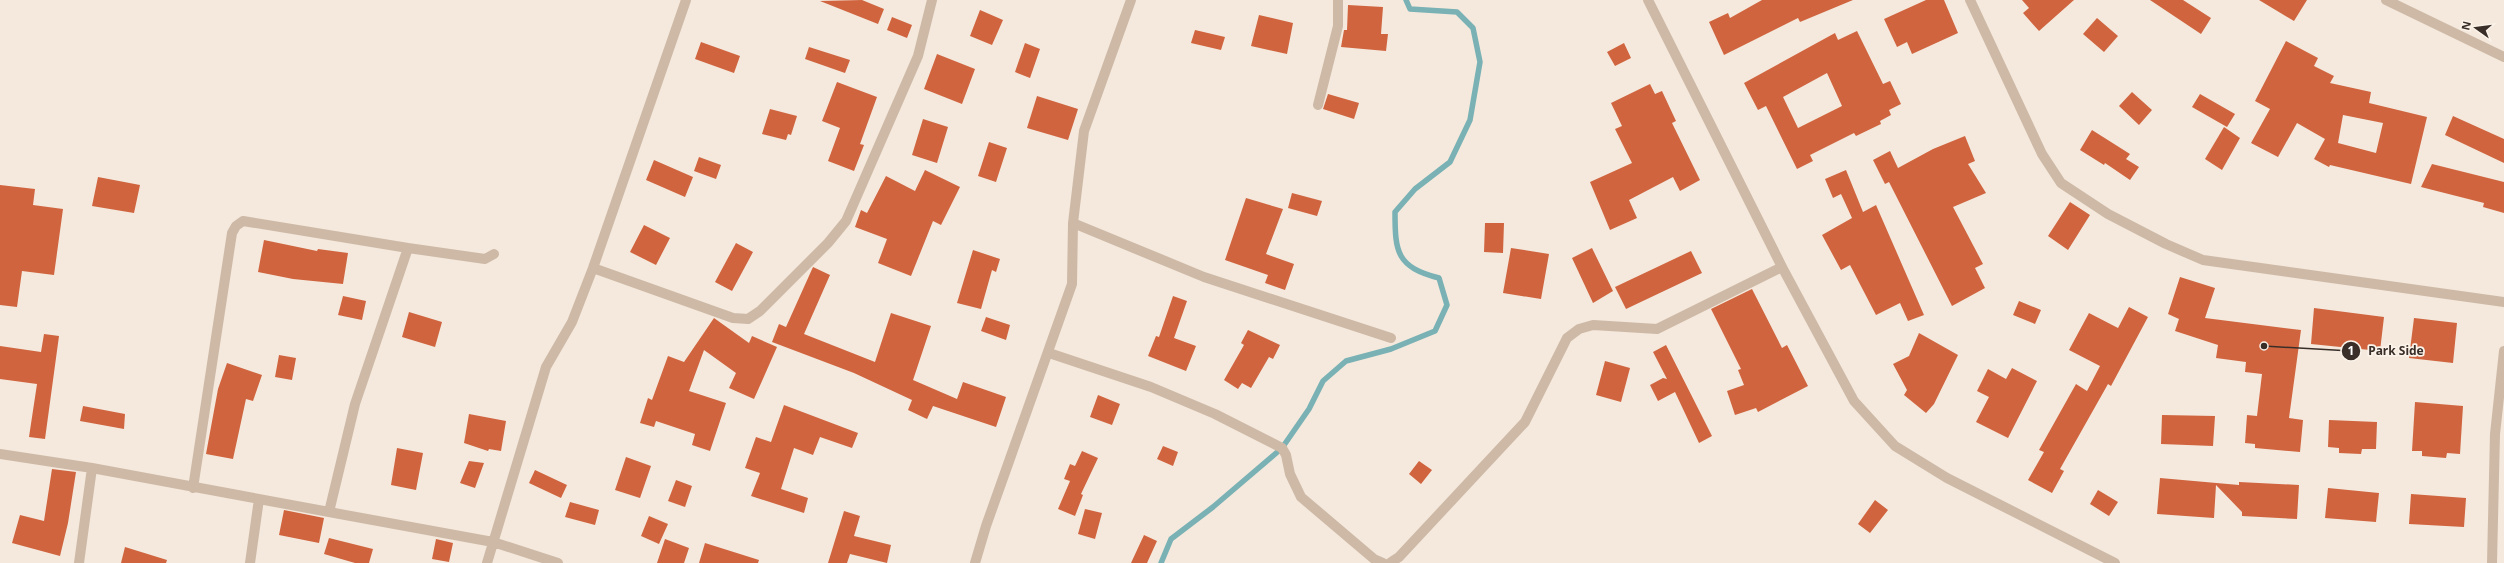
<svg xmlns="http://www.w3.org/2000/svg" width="2504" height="563" viewBox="0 0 2504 563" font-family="'Noto Sans',sans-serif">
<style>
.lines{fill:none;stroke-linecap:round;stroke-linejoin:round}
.stream{stroke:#79b1b4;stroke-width:5.5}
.building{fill:#d0643f;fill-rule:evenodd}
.minor{stroke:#ceb9a7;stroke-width:10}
.leader{fill:none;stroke:#392e28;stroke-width:1.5}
.callout-dot{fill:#392e28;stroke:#fbf3e9;stroke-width:1.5}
.mark-label{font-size:12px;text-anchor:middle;font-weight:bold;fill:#fff}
.callout-label{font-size:12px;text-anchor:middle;font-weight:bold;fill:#392e28;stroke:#fbf3e9;stroke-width:3.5;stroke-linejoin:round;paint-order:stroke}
</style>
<rect width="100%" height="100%" fill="#f4e9dc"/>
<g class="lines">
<path class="stream" d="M 1161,563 L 1171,539 L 1213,507 L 1282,448 L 1309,409 L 1323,381 L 1346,361 L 1391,349 L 1435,331 L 1447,305 L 1439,278 C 1397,267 1395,253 1395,212 L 1415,189 L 1450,162 L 1470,120 L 1480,62 L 1473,28 L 1457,12 L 1410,9 L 1406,0"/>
</g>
<path class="building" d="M 862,0 L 884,9 L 878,24 L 820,1 Z
M 1762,0 L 1853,0 L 1800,22 L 1798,18 L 1724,55 L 1709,22 L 1728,13 L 1730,18 Z
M 1926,0 L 1944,0 L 1958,33 L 1912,54 L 1907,42 L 1897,47 L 1884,19 Z
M 2022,0 L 2074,0 L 2039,31 L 2023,13 L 2029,8 Z
M 2150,0 L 2183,0 L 2211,18 L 2201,34 Z
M 2259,0 L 2307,0 L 2294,21 Z
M 1348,5 L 1383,7 L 1381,34 L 1388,34 L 1386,51 L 1341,47 L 1344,30 L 1347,30 Z
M 980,10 L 1003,20 L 992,45 L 970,36 Z
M 1259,15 L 1293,23 L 1287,54 L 1251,46 Z
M 892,17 L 912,25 L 907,38 L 887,30 Z
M 2097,18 L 2118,36 L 2104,52 L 2083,34 Z
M 1195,30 L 1225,37 L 1221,50 L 1191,43 Z
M 1857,31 L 1883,84 L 1890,81 L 1901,104 L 1889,110 L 1891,115 L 1880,121 L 1881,124 L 1856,136 L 1854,133 L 1810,155 L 1813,161 L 1797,169 L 1766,106 L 1758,110 L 1744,83 L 1835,33 L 1838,40 ZM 1827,73 L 1842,106 L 1798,128 L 1783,97 Z
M 2286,41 L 2318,58 L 2314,66 L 2334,76 L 2330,83 L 2371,92 L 2369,103 L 2427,117 L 2411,184 L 2330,165 L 2329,167 L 2314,159 L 2325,139 L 2297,123 L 2278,157 L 2251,143 L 2270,109 L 2255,101 ZM 2343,115 L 2383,123 L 2376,153 L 2338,143 Z
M 701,42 L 740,56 L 734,73 L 695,59 Z
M 1025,43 L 1040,49 L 1030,78 L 1015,72 Z
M 1624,43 L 1631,58 L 1615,66 L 1607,52 Z
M 809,47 L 850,60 L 845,73 L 805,59 Z
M 937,54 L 975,69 L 962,104 L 924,89 Z
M 837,82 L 877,97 L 860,144 L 864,145 L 854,171 L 828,161 L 840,128 L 822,121 Z
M 1650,84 L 1655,94 L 1662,91 L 1676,121 L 1672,123 L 1700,180 L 1680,191 L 1673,177 L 1629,200 L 1637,218 L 1610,230 L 1590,182 L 1632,163 L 1615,129 L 1622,126 L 1611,103 Z
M 2132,92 L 2152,110 L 2139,125 L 2119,106 Z
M 1328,94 L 1359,103 L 1354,119 L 1323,109 Z
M 2200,94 L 2235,114 L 2227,127 L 2192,107 Z
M 1037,96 L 1078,109 L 1068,140 L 1027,128 Z
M 770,109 L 797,116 L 791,135 L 788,134 L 786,140 L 762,134 Z
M 2453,116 L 2504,139 L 2504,163 L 2445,135 Z
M 923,119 L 948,127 L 937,163 L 912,155 Z
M 2224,127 L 2240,138 L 2222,170 L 2205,159 Z
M 2092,130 L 2130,154 L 2126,159 L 2139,167 L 2130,180 L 2105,163 L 2104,165 L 2080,150 Z
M 1965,136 L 1975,161 L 1968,164 L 1986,193 L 1953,207 L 1983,264 L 1975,268 L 1985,288 L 1952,306 L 1889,182 L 1885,184 L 1873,160 L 1890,151 L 1898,168 L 1933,149 Z
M 989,142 L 1007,148 L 996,182 L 978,176 Z
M 699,157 L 721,165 L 716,179 L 694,171 Z
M 654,160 L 693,177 L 685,197 L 646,180 Z
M 2432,164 L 2504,182 L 2504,213 L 2483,207 L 2484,203 L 2421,187 Z
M 925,170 L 960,187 L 941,225 L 933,221 L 911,276 L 878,263 L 887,239 L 855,227 L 861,210 L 867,213 L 886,176 L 915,191 Z
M 1846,170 L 1863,212 L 1876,205 L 1924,315 L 1908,321 L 1900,303 L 1876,315 L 1850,265 L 1841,270 L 1822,235 L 1852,218 L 1841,194 L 1833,198 L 1825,179 Z
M 98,177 L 140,185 L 134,213 L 92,206 Z
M 0,185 L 35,189 L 33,205 L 63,209 L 54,275 L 22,271 L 17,307 L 0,305 Z
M 1292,193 L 1322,201 L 1317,216 L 1288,208 Z
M 1246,198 L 1283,209 L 1266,254 L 1294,264 L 1285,290 L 1265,283 L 1268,275 L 1225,260 Z
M 2070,202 L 2090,215 L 2068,250 L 2048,236 Z
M 1485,223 L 1504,223 L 1503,253 L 1484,252 Z
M 644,225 L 670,238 L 656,265 L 630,252 Z
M 264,240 L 317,251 L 318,249 L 348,253 L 343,284 L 293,279 L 258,272 Z
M 736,243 L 753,252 L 732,291 L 715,282 Z
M 1511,248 L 1549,254 L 1541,299 L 1503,293 Z
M 1592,248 L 1613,291 L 1593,303 L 1572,258 Z
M 973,250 L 1000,259 L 996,272 L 992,270 L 981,309 L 957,303 Z
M 1691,251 L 1702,273 L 1626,309 L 1615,287 Z
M 813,267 L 830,275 L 804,334 L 875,362 L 891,313 L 931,326 L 913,380 L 957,399 L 963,382 L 1006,397 L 996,427 L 933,406 L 927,419 L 908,410 L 912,400 L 854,373 L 772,342 L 779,324 L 786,327 Z
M 2180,277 L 2215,288 L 2205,318 L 2301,330 L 2289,418 L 2303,420 L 2300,452 L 2255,448 L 2255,444 L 2245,443 L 2247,415 L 2257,416 L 2262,374 L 2245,372 L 2246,362 L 2216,358 L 2218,345 L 2175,331 L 2179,319 L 2168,314 Z
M 1752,289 L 1782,348 L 1787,345 L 1808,386 L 1758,412 L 1756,408 L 1735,415 L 1727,391 L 1744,385 L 1738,370 L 1741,369 L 1711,309 Z
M 343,296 L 366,301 L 362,320 L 338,315 Z
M 1173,296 L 1187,301 L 1174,338 L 1196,346 L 1186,371 L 1148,356 L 1156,336 L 1159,337 Z
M 2019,301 L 2041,310 L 2035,324 L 2013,315 Z
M 2129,307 L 2148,317 L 2111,386 L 2108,384 L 2060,469 L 2064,471 L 2052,493 L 2028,480 L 2044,452 L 2039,450 L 2076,384 L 2087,391 L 2100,366 L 2069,350 L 2089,313 L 2118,328 Z
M 2314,308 L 2384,317 L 2380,351 L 2311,344 Z
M 409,312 L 442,322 L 435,347 L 402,337 Z
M 986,317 L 1010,325 L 1006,340 L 981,331 Z
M 714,318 L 749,343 L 752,336 L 777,347 L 754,399 L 729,388 L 736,373 L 704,350 L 689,391 L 726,403 L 710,451 L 692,445 L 695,434 L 656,421 L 654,427 L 640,423 L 648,398 L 652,400 L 668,356 L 684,362 Z
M 2414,318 L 2457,323 L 2453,363 L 2409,358 Z
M 1248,330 L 1280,345 L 1273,359 L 1269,357 L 1251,388 L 1242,383 L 1238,389 L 1224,380 L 1244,345 L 1241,343 Z
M 1919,333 L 1958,355 L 1934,404 L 1926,413 L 1904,395 L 1907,390 L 1893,364 L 1909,356 Z
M 44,334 L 59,336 L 45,439 L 29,437 L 37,384 L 0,379 L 0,346 L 41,352 Z
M 1666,345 L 1712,436 L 1699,443 L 1675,392 L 1658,401 L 1650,385 L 1663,378 L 1667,379 L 1653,352 Z
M 279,355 L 296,358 L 292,380 L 275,377 Z
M 1605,361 L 1630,368 L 1621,402 L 1596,395 Z
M 227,363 L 262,375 L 253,401 L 246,399 L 233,459 L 206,454 L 218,389 Z
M 2012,368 L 2037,381 L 2008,438 L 1976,422 L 1989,397 L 1977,391 L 1988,369 L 2006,379 Z
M 1098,395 L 1120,404 L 1112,425 L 1090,417 Z
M 2415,402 L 2463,406 L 2460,454 L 2447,453 L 2446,458 L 2422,456 L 2422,451 L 2412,451 Z
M 784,405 L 858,433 L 852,448 L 820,437 L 813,455 L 794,448 L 781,489 L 808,498 L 804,513 L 751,496 L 760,473 L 745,468 L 756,437 L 771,442 Z
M 83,406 L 125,414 L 124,429 L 80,421 Z
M 469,414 L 506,421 L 501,451 L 489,449 L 488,451 L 464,443 Z
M 2162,415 L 2215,416 L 2213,446 L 2161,444 Z
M 2329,420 L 2377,422 L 2376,449 L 2362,449 L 2361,454 L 2339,453 L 2339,448 L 2328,447 Z
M 1163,446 L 1178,452 L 1173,466 L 1157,459 Z
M 397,448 L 423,453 L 416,490 L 391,485 Z
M 1082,451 L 1098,458 L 1081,494 L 1083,495 L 1075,516 L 1058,509 L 1070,481 L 1064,479 L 1070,464 L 1075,466 Z
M 626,457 L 651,466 L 640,498 L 615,490 Z
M 469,461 L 484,463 L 475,488 L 460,483 Z
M 1419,461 L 1432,470 L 1421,484 L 1409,474 Z
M 52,469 L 76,472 L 68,523 L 60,556 L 12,543 L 20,515 L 44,521 Z
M 535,470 L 567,485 L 561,498 L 529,483 Z
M 2160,478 L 2239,485 L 2239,482 L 2299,485 L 2297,519 L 2242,516 L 2242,512 L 2216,485 L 2214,518 L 2157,514 Z
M 676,480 L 692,486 L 685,507 L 668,501 Z
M 2328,488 L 2379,493 L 2376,522 L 2325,518 Z
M 2098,490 L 2118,502 L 2109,516 L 2090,504 Z
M 2411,494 L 2466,498 L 2464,527 L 2409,524 Z
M 1875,500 L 1888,510 L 1870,533 L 1858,524 Z
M 570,502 L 599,510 L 595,525 L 565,517 Z
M 1085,509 L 1102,513 L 1095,539 L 1078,534 Z
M 284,510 L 324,518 L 319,543 L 279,535 Z
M 844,511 L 860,516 L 854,536 L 891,545 L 887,563 L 850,554 L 847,563 L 828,563 Z
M 649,516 L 668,524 L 659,544 L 641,536 Z
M 1144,535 L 1157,541 L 1147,563 L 1131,563 Z
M 329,538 L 373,549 L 369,563 L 355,563 L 324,554 Z
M 436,539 L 453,543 L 449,562 L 432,559 Z
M 665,539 L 689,548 L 684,563 L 657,563 Z
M 705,543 L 759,560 L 758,563 L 699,563 Z
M 125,547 L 167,560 L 166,563 L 121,563 Z"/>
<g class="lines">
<path class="minor" d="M 1648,0 L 1782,267 L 1854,401 L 1895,446 L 1947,478 L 2115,563
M 1970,0 L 2042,154 L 2061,183 L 2108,214 L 2166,244 L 2203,260 L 2504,302
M 2386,0 L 2504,57
M 1318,105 L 1338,26 L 1338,0
M 1073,223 L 1204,277 L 1391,338
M 593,268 L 733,318 L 748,319 L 760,311 L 828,243 L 846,221 L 918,56 L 932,0
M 1049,353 L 1151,387 L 1215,414 L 1282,448 L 1286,455 L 1290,474 L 1301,497 L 1374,559 L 1383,563
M 0,454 L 92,468 L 329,512 L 355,404 L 408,248 L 485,259 L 494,254
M 193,488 L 232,233 L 236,226 L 243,221 L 408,248
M 329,512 L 493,542 L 558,563
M 79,563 L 92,468
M 250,563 L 259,499
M 487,563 L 546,367 L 572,322 L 593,268 L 686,0
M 975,563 L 986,526 L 1072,284 L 1073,223 L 1084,131 L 1131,0
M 1390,563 L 1399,557 L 1525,422 L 1567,338 L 1579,329 L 1593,325 L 1657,329 L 1782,267
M 2492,563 L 2495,434 L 2504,351"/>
</g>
<path class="leader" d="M2264 346L2351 351"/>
<g class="callout-dot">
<circle cx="2264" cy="346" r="4"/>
<circle cx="2351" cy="351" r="10"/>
</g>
<g class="mark-label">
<text x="2351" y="355">1</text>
</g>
<g class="callout-label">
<text x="2396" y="355">Park Side</text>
</g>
<g transform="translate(2476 28) rotate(284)" stroke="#fbf3e9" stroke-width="3" paint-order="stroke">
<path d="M0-3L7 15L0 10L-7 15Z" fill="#392e28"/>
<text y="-6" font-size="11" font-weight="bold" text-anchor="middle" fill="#392e28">N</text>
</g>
</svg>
